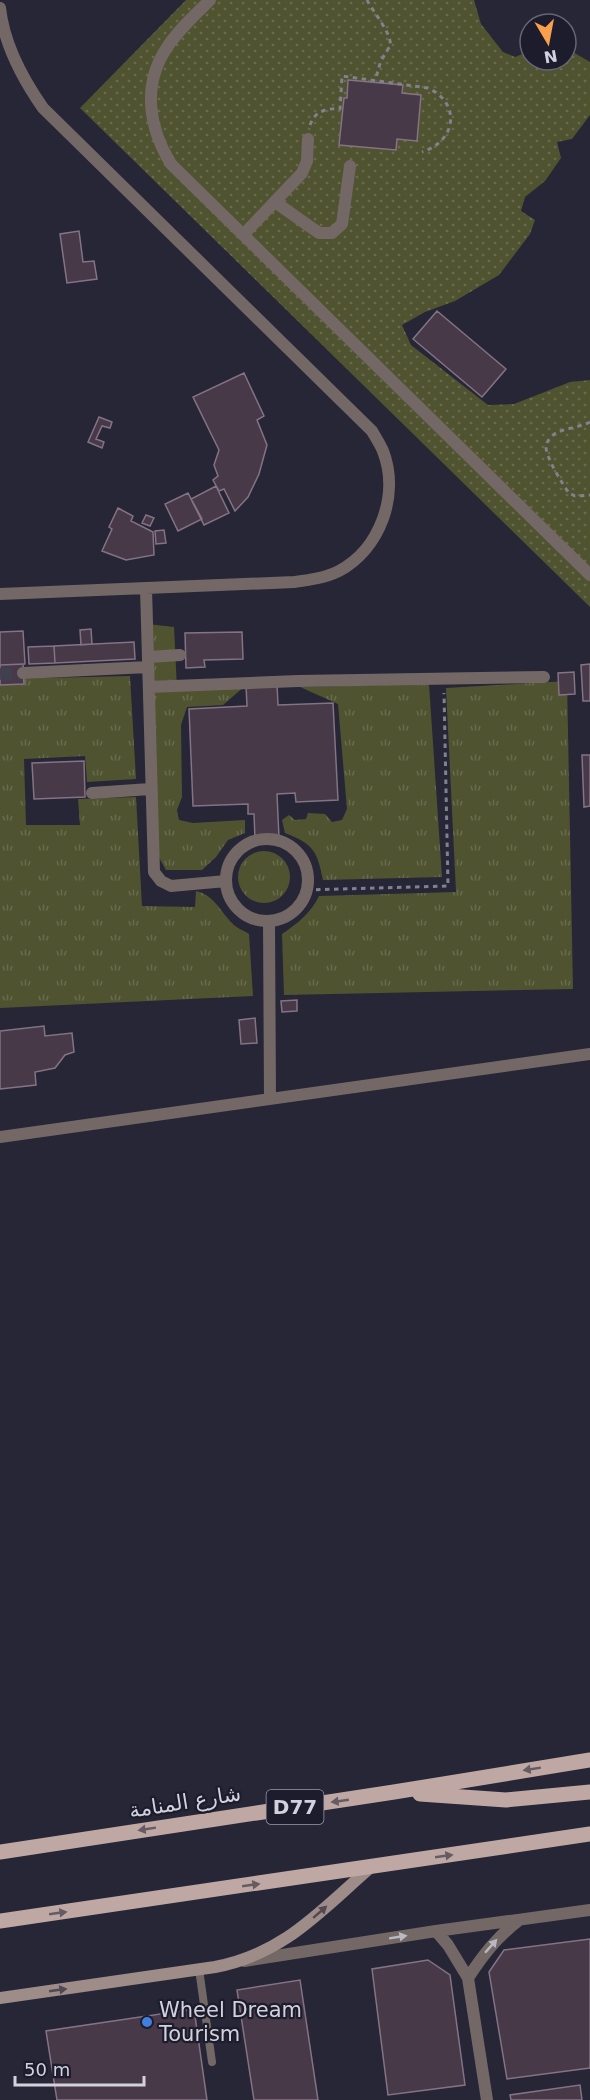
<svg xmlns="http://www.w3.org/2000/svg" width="590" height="2100" viewBox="0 0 590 2100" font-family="'DejaVu Sans','Noto Naskh Arabic',sans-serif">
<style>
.grass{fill:url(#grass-tufts)}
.garden{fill:url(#garden-dots)}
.building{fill:#473948;stroke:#847385;stroke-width:1.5}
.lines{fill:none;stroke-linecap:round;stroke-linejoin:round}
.street-tunnel{stroke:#404050;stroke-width:12;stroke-dasharray:12 6;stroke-linecap:butt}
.path{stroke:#81818f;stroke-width:3;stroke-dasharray:4.5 4.5;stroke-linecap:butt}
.lane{stroke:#736866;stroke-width:8}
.street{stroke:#736866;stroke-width:12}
.secondary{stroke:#9e8c88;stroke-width:12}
.primary{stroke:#bfa8a3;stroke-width:15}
.oneway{fill:#665b62}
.oneway2{fill:#514951}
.oneway3{fill:#bab8c0}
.shop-dot{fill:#3f7fe0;stroke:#1d1c2d;stroke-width:2}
.labels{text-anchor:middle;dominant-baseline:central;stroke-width:4.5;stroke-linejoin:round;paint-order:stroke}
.shield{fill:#1d1c2d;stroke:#9c9ba9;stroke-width:1.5}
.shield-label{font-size:20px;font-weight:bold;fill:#d2d2de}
.street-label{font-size:21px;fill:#d2d2de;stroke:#1d1c2d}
.poi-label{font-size:21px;fill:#d2d2de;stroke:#1d1c2d;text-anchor:start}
</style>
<defs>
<pattern id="grass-tufts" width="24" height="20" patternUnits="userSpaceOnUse" patternTransform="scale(1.5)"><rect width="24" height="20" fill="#505330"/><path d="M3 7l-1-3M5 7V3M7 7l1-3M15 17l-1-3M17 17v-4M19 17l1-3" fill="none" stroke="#686b4e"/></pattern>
<pattern id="garden-dots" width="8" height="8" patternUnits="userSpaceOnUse" patternTransform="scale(1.5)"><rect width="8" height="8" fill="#505330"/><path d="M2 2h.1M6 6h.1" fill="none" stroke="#686b4e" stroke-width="1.8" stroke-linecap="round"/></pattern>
</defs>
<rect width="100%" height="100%" fill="#262637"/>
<path class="grass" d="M 147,624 L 174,627 L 177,689 L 245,686 L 223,705 L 187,707 L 181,725 L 182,797 L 177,810 L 179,820 L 193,823 L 245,820 L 245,833 L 228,840 L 216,857 L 202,870 L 166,870 L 156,852 Z
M 130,676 L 136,779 L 87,782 L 85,756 L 24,759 L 26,825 L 80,825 L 78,799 L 136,797 L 142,906 L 195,907 L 196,891 C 214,895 220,911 232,923 C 236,928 243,930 249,934 L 253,996 L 0,1008 L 0,679 Z
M 567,681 L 573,989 L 284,995 L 282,934 C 298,923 311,913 319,896 L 456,892 L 446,688 Z
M 429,684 L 442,877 L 323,880 C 317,850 313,844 285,833 L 282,820 L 289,815 L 295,820 L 306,819 L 308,813 L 325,814 L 332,822 L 342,820 L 347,809 L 338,704 L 300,687 Z
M238 877a26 26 0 1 1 52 0a26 26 0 1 1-52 0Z"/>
<path class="garden" d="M 186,0 L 474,0 L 481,24 L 503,52 L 515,57 L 530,51 L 530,60 L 566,60 L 566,48 L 590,62 L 590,115 L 572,139 L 557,142 L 561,158 L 545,181 L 525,197 L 521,211 L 535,220 L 530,234 L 499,275 L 455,301 L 425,312 L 402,325 L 411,345 L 488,405 L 514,404 L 570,382 L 590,380 L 590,607 L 80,108 Z"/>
<path class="building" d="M 348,80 L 403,85 L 402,93 L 421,95 L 417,141 L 397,139 L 396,150 L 339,145 L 344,98 L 347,98 Z
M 79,231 L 83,262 L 94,261 L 97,279 L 67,283 L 60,234 Z
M 437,311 L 506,369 L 482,397 L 413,339 Z
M 244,373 L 264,416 L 257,420 L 267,445 L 259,474 L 248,497 L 235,511 L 224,489 L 219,491 L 213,480 L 218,476 L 214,465 L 219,450 L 193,397 Z
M 99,417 L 112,422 L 110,428 L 102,426 L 96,439 L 104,442 L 102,448 L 88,442 Z
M 216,486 L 229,513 L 204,525 L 191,499 Z
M 188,493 L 202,519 L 178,531 L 165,504 Z
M 118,508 L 133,516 L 131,521 L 153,532 L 154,555 L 126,560 L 102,551 L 112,529 L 109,527 Z
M 146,515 L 154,518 L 150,526 L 142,523 Z
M 164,530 L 166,543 L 156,544 L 155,531 Z
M 91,629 L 92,644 L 81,645 L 80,630 Z
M 23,631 L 25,664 L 0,665 L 0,632 Z
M 242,632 L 243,659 L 204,660 L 205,667 L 186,668 L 185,633 Z
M 134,642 L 135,659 L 55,663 L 54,646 Z
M 54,646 L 55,663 L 29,664 L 28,647 Z
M 23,664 L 24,684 L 0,685 L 0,665 Z
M 590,664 L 590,701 L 583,701 L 581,665 Z
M 574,672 L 575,694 L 559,695 L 558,673 Z
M 277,684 L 278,705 L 333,703 L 338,800 L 296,802 L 295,793 L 277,794 L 279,838 L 255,839 L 254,814 L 248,814 L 248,804 L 193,806 L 189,709 L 247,706 L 246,685 Z
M 582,755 L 590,755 L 590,806 L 584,807 Z
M 84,761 L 85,797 L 34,799 L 32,763 Z
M 297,1000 L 297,1011 L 282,1012 L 281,1001 Z
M 255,1018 L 257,1043 L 241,1044 L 239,1020 Z
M 44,1026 L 45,1036 L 72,1033 L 74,1052 L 65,1055 L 55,1068 L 35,1072 L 36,1085 L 0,1089 L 0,1031 Z
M 590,1939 L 590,2068 L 507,2079 L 489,1972 L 504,1950 Z
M 428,1960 L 450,1975 L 465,2085 L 388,2095 L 372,1969 Z
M 300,1980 L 318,2100 L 254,2100 L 237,1990 Z
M 194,2009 L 207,2100 L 57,2100 L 46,2031 Z
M 580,2085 L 582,2100 L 511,2100 L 510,2095 Z"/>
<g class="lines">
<path class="street-tunnel" d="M 0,674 L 23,673"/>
<path class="path" d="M 367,0 C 373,12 393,35 390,46 C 389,48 386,52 385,54 C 380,62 377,71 376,81
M 310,125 C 315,111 326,108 340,109 L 342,76 L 428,88 C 461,103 457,141 422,152
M 590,422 C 580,427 568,428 558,432 C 553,434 547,440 546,446 C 545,456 563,485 569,493 L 575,496 L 590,495
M 307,890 L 448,886 L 444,693"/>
<path class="lane" d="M 199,1969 L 212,2062"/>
<path class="street" d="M 210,0 C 195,15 178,30 166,49 C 142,86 149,128 171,164 L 590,575
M 0,8 C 4,45 22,78 43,108 L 372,431 C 376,438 380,444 383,451 C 400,495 380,549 339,571 C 325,578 309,580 294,582 L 0,594
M 275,202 L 319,233 L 332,233 L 342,224 L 350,166
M 243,235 L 302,173 L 307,161 L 308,139
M 146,588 L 154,872 L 161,881 L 171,886 L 226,881
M 148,657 L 180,655
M 23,673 L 148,667
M 149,687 L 298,681 L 544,677
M 92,793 L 150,789
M226 880a41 41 0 1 1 82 0a41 41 0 1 1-82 0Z
M 269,921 L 270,1098
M 0,1137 L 590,1054
M 436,1931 L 448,1945 L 468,1978 L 487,2100
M 244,1961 L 436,1931 L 590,1910
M 468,1978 C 483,1955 497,1937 518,1921"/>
<path class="secondary" d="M 0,1998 L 215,1967 C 284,1954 320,1911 371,1867"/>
<path class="primary" d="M 420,1794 L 506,1800 L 590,1792
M 0,1852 L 394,1792 L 590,1760
M 0,1921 L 590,1834"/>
</g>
<defs><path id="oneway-solid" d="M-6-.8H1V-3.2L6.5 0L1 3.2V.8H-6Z" transform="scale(1.5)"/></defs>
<g class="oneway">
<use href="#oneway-solid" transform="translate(532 1769) rotate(171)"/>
<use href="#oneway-solid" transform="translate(340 1801) rotate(172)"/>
<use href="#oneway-solid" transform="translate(147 1829) rotate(171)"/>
<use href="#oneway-solid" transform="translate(444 1856) rotate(-8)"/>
<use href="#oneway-solid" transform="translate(251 1885) rotate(-8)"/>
<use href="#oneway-solid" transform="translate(58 1913) rotate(-8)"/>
</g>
<g class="oneway2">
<use href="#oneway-solid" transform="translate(320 1912) rotate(-41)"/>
<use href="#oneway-solid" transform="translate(58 1990) rotate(-8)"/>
</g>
<g class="oneway3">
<use href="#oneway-solid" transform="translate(398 1937) rotate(-9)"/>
<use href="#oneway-solid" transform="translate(491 1946) rotate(-49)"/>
</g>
<circle class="shop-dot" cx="147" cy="2022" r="6"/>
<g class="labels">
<rect class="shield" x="266.5" y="1790" width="57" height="34" rx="4.5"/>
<g class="shield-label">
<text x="295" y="1807">D77</text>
</g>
<g class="street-label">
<text transform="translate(185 1802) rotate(-9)">شارع المنامة</text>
</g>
<g class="poi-label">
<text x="159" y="2010">Wheel Dream<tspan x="159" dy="24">Tourism</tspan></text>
</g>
</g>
<g transform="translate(548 42) rotate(170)"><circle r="28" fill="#1d1c2d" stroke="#656574" stroke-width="1.5"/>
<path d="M0-4.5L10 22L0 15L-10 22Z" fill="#f9a04d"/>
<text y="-9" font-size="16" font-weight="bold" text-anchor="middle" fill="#d2d2de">N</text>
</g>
<path d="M15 2076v9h129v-9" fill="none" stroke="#d2d2de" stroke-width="3"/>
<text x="24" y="2076" font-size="18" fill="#d2d2de" stroke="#1d1c2d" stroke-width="4.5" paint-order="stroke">50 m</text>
</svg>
